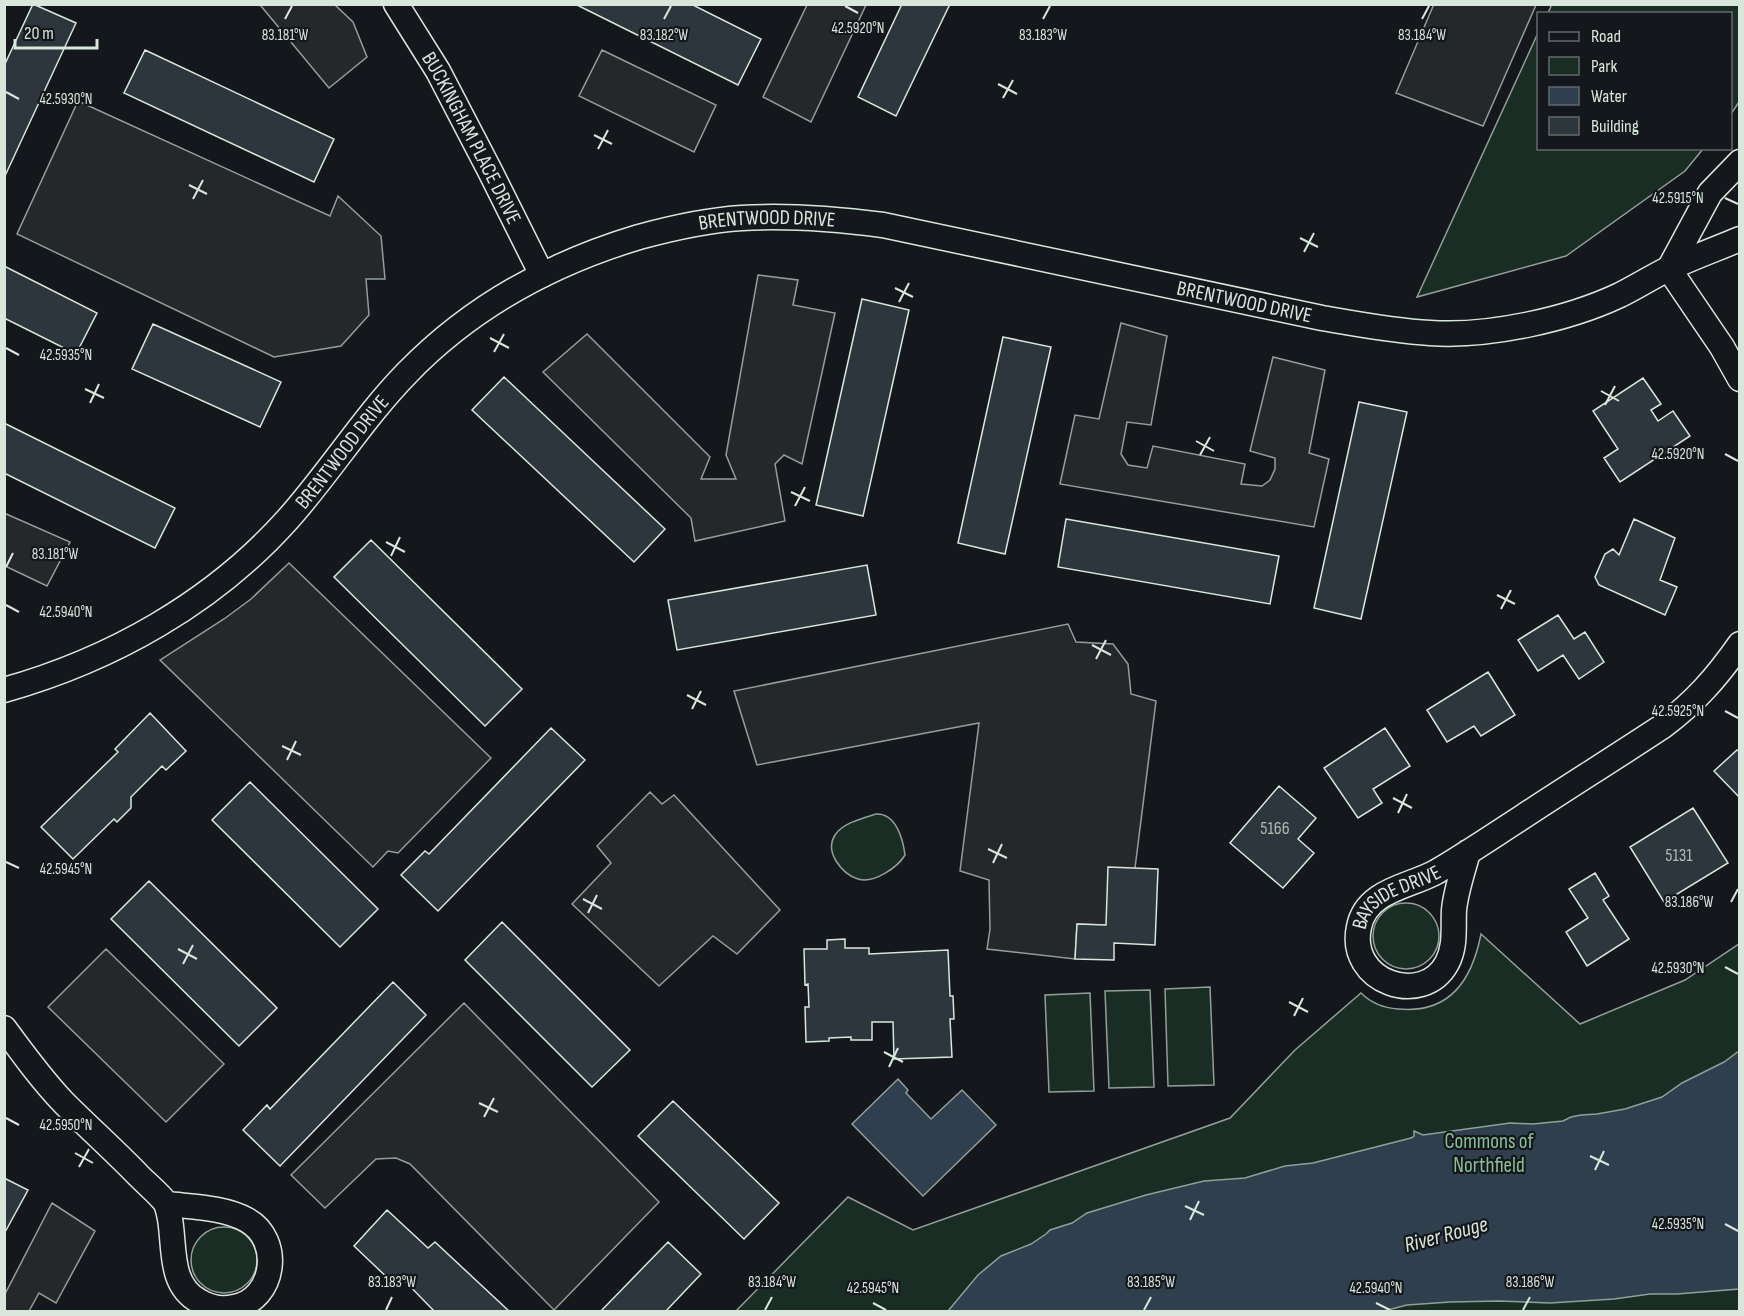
<svg xmlns="http://www.w3.org/2000/svg" width="1744" height="1316" viewBox="0 0 1744 1316" font-family="'Sofia Sans Condensed',sans-serif">
<style>
.green{fill:#1a2d24;stroke:#939e99;stroke-width:1.5}
.parking{fill:#24282b;stroke:#939e99;stroke-width:1.5}
.water{fill:#2f3f4d;stroke:#939e99;stroke-width:1.5}
.building{fill:#2c363c;stroke:#d8e6dc;stroke-width:1.5}
.lines{fill:none;stroke-linecap:round;stroke-linejoin:round}
.minor-casing{stroke:#d8e6dc;stroke-width:27}
.minor{stroke:#14181c;stroke-width:24}
.ticks{fill:none;stroke:#d8e6dc;stroke-width:2}
.labels{text-anchor:middle;dominant-baseline:central;stroke-width:4.5;stroke-linejoin:round;paint-order:stroke}
.number-label{font-size:18px;fill:#adbab4}
.street-label{font-size:21px;fill:#d8e6dc;stroke:#14181c}
.park-label{font-size:21px;fill:#8ac095;stroke:#14181c}
.water-label{font-size:22px;font-style:italic;fill:#d8e6dc;stroke:#14181c}
.ticks-label{font-size:15px;text-anchor:middle;fill:#d8e6dc;stroke:#14181c;stroke-width:4.5;stroke-linejoin:round;paint-order:stroke}
</style>
<rect width="100%" height="100%" fill="#14181c"/>
<path class="green" d="M 1552,4 L 1739,5 L 1739,102 L 1731,114 L 1730,14 L 1548,13 Z
M 1538,33 L 1538,148 L 1703,149 L 1685,171 L 1566,256 L 1417,297 Z
M 876,814 C 896,813 903,839 905,855 C 898,867 874,884 858,879 C 842,874 824,852 835,835 C 843,823 863,818 876,814 Z
M1373 936a33 33 0 1 1 66 0a33 33 0 1 1-66 0Z
M 1481,934 L 1580,1024 L 1685,980 L 1739,944 L 1739,1311 L 735,1312 L 848,1197 L 913,1230 L 1230,1118 L 1295,1050 L 1361,993 C 1372,1004 1384,1008 1398,1009 C 1450,1014 1472,980 1481,934 Z
M 1210,987 L 1214,1085 L 1168,1086 L 1165,989 Z
M 1150,990 L 1154,1087 L 1109,1088 L 1105,991 Z
M 1090,993 L 1094,1091 L 1049,1092 L 1045,995 Z
M191 1260a33 33 0 1 1 66 0a33 33 0 1 1-66 0Z"/>
<path class="parking" d="M 1434,4 L 1536,5 L 1483,126 L 1396,93 Z
M 262,5 L 335,5 L 353,22 L 367,57 L 329,88 L 261,6 Z
M 807,5 L 866,5 L 811,122 L 763,97 Z
M 602,50 L 716,105 L 694,152 L 579,96 Z
M 78,101 L 330,216 L 338,196 L 381,236 L 385,279 L 366,279 L 369,315 L 341,346 L 274,357 L 17,234 Z
M 758,275 L 798,280 L 793,305 L 835,313 L 802,464 L 784,455 L 775,464 L 785,521 L 695,541 L 691,518 L 543,372 L 587,334 L 710,457 L 701,479 L 736,479 L 726,455 Z
M 1121,323 L 1167,336 L 1151,425 L 1127,422 L 1121,454 L 1128,465 L 1147,468 L 1153,446 L 1245,464 L 1241,484 L 1262,486 L 1270,480 L 1275,469 L 1275,458 L 1250,451 L 1273,357 L 1325,370 L 1309,453 L 1329,459 L 1314,527 L 1060,484 L 1075,415 L 1099,419 Z
M 4,513 L 70,542 L 47,586 L 5,566 Z
M 289,563 L 491,758 L 398,853 L 388,851 L 373,867 L 160,660 L 224,619 L 251,599 Z
M 1068,624 L 1076,642 L 1113,644 L 1128,664 L 1131,694 L 1156,701 L 1135,868 L 1106,925 L 1077,924 L 1075,959 L 987,949 L 990,929 L 989,880 L 960,871 L 979,723 L 757,765 L 734,691 Z
M 650,792 L 662,804 L 674,795 L 780,910 L 737,954 L 713,936 L 659,986 L 572,904 L 611,863 L 597,846 Z
M 106,949 L 224,1064 L 166,1122 L 48,1007 Z
M 464,1003 L 659,1202 L 554,1310 L 410,1164 L 396,1158 L 376,1159 L 325,1208 L 291,1175 Z
M 52,1203 L 95,1231 L 56,1303 L 39,1293 L 29,1311 L 5,1311 L 5,1294 Z"/>
<path class="water" d="M 1739,1051 L 1739,1289 L 1677,1294 L 1650,1294 L 1614,1299 L 1550,1303 L 1499,1301 L 1450,1302 L 1407,1305 L 1380,1312 L 948,1311 L 978,1275 L 1001,1256 L 1031,1244 L 1046,1234 L 1050,1230 L 1072,1223 L 1087,1213 L 1146,1195 L 1204,1181 L 1245,1178 L 1285,1166 L 1313,1163 L 1411,1138 L 1414,1136 L 1414,1131 L 1423,1135 L 1510,1123 L 1533,1124 L 1563,1121 L 1571,1117 L 1581,1115 L 1597,1114 L 1625,1109 L 1662,1097 L 1682,1083 L 1724,1062 Z
M 898,1079 L 908,1090 L 906,1093 L 931,1119 L 962,1090 L 996,1125 L 923,1196 L 852,1124 Z"/>
<path class="building" d="M 33,4 L 76,23 L 4,178 L 4,66 Z
M 575,4 L 691,4 L 761,39 L 738,85 Z
M 902,4 L 950,4 L 896,116 L 858,97 Z
M 145,50 L 334,139 L 314,182 L 124,93 Z
M 4,266 L 97,313 L 76,354 L 4,318 Z
M 862,299 L 909,310 L 863,516 L 816,505 Z
M 153,324 L 281,382 L 260,427 L 132,369 Z
M 1003,337 L 1051,347 L 1005,554 L 958,543 Z
M 504,377 L 665,529 L 634,562 L 472,410 Z
M 1643,378 L 1661,404 L 1651,410 L 1658,421 L 1673,411 L 1690,436 L 1620,482 L 1604,458 L 1618,449 L 1593,411 Z
M 1359,402 L 1407,412 L 1361,619 L 1314,608 Z
M 4,423 L 175,508 L 155,548 L 4,473 Z
M 1066,519 L 1279,556 L 1270,604 L 1058,567 Z
M 1634,519 L 1675,538 L 1660,580 L 1677,587 L 1665,615 L 1599,585 L 1595,577 L 1605,554 L 1613,549 L 1619,555 Z
M 371,540 L 522,689 L 485,726 L 334,577 Z
M 867,565 L 876,615 L 677,650 L 668,600 Z
M 1558,615 L 1574,639 L 1585,632 L 1604,662 L 1579,679 L 1563,655 L 1538,671 L 1518,640 Z
M 1488,672 L 1515,715 L 1481,736 L 1474,726 L 1447,742 L 1427,710 Z
M 150,713 L 186,751 L 166,770 L 162,766 L 131,797 L 131,808 L 117,822 L 114,819 L 73,859 L 41,827 L 118,752 L 115,749 Z
M 551,728 L 585,760 L 438,911 L 401,875 L 425,851 L 429,854 Z
M 1385,728 L 1410,766 L 1373,789 L 1382,803 L 1358,818 L 1324,768 Z
M 1737,750 L 1740,752 L 1740,798 L 1714,771 Z
M 250,782 L 378,909 L 340,947 L 212,820 Z
M 1279,786 L 1316,818 L 1298,839 L 1314,853 L 1283,888 L 1230,843 Z
M 1693,808 L 1728,863 L 1664,902 L 1630,847 Z
M 1108,867 L 1158,869 L 1155,945 L 1114,943 L 1114,960 L 1075,959 L 1077,924 L 1106,925 Z
M 1595,873 L 1609,896 L 1603,900 L 1629,939 L 1587,966 L 1566,932 L 1588,918 L 1569,889 Z
M 149,881 L 277,1008 L 239,1046 L 111,919 Z
M 502,922 L 630,1050 L 592,1087 L 465,960 Z
M 845,939 L 845,948 L 869,948 L 869,954 L 948,950 L 950,996 L 953,996 L 954,1019 L 950,1019 L 952,1057 L 894,1059 L 893,1022 L 872,1022 L 872,1040 L 851,1040 L 851,1037 L 829,1038 L 829,1041 L 806,1042 L 805,1007 L 809,1007 L 808,984 L 805,985 L 804,949 L 827,949 L 827,940 Z
M 393,982 L 426,1015 L 280,1166 L 243,1130 L 267,1105 L 270,1109 Z
M 673,1101 L 779,1203 L 744,1239 L 638,1136 Z
M 4,1178 L 28,1190 L 4,1234 Z
M 387,1210 L 428,1248 L 435,1242 L 510,1312 L 435,1312 L 401,1277 L 394,1284 L 354,1246 Z
M 668,1242 L 701,1274 L 665,1312 L 600,1312 Z"/>
<g class="lines">
<g class="minor-casing">
<g id="minor">
<path id="s1" d="M 396,4 L 438,71 L 490,171 L 542,275"/>
<path d="M 1669,269 L 1722,347 L 1740,379"/>
<path d="M 1669,269 L 1710,193 L 1740,162"/>
<path id="s2" d="M 4,690 C 111,660 213,603 288,519 C 330,472 363,418 407,373 C 471,307 552,263 639,237 C 672,228 707,220 742,218 C 789,215 836,219 883,225 L 1322,318 C 1357,324 1393,331 1430,333 C 1488,337 1567,320 1620,295 C 1636,287 1652,277 1668,269 C 1691,258 1716,249 1740,239"/>
<path id="s3" d="M 1468,852 C 1463,871 1456,890 1454,910 C 1453,928 1456,946 1447,963 C 1423,1008 1347,982 1359,927 C 1366,890 1409,887 1436,872 C 1465,855 1493,836 1521,818 C 1568,787 1616,757 1663,726 C 1695,702 1717,677 1740,644"/>
<path d="M 4,1028 C 23,1054 42,1080 64,1103 C 89,1128 115,1151 139,1176 C 148,1185 158,1193 165,1202 C 168,1207 169,1214 170,1219 C 175,1248 169,1285 199,1301 C 209,1307 221,1310 234,1307 C 275,1300 283,1240 247,1220 C 224,1207 192,1207 167,1204"/>
</g>
</g>
<use href="#minor" class="minor"/>
</g>
<path class="ticks" d="M 845,6 L 858,13M 285,19 L 292,6M 664,19 L 671,6M 1043,19 L 1050,6M 1422,19 L 1429,6M 998,84 L 1017,94M 6,92 L 19,99M 1003,98 L 1013,80M 594,135 L 612,144M 598,149 L 608,130M 189,185 L 207,194M 1725,198 L 1738,204M 193,199 L 203,180M 1300,238 L 1318,247M 1304,252 L 1314,233M 895,288 L 913,297M 899,302 L 909,283M 490,338 L 509,348M 6,348 L 19,355M 494,352 L 504,334M 85,389 L 104,398M 1601,391 L 1619,401M 90,403 L 99,384M 1605,405 L 1615,386M 1196,441 L 1214,451M 1725,454 L 1738,461M 1200,455 L 1210,437M 791,492 L 810,501M 795,506 L 805,487M 386,542 L 405,552M 391,556 L 400,537M 6,567 L 13,553M 1497,595 L 1515,604M 6,605 L 19,612M 1501,609 L 1511,590M 1092,645 L 1111,655M 1096,659 L 1106,640M 687,695 L 706,705M 692,709 L 701,691M 1725,711 L 1738,718M 282,746 L 301,755M 287,760 L 296,741M 1393,798 L 1412,808M 1398,813 L 1407,794M 988,849 L 1007,858M 6,862 L 19,868M 993,863 L 1002,844M 583,899 L 602,909M 1731,902 L 1738,889M 588,913 L 597,895M 178,949 L 197,959M 183,964 L 193,945M 1725,967 L 1738,974M 1289,1002 L 1308,1012M 1294,1016 L 1303,998M 884,1052 L 903,1062M 889,1067 L 898,1048M 479,1103 L 498,1112M 484,1117 L 494,1098M 6,1118 L 19,1125M 75,1153 L 93,1163M 1590,1156 L 1609,1165M 79,1167 L 89,1149M 1595,1170 L 1604,1151M 1185,1206 L 1204,1215M 1190,1220 L 1199,1201M 1725,1224 L 1738,1231M 873,1303 L 886,1310M 1376,1303 L 1390,1310M 386,1310 L 392,1297M 765,1310 L 772,1297M 1144,1310 L 1151,1297M 1523,1310 L 1530,1297"/>
<g class="labels">
<g class="number-label">
<text x="1275" y="828">5166</text>
<text x="1679" y="855">5131</text>
</g>
<g class="street-label">
<text stroke="none"><textPath href="#s1" startOffset="154">BUCKINGHAM PLACE DRIVE</textPath></text>
<text stroke="none"><textPath href="#s2" startOffset="926">BRENTWOOD DRIVE</textPath></text>
<text stroke="none"><textPath href="#s2" startOffset="1412">BRENTWOOD DRIVE</textPath></text>
<text stroke="none"><textPath href="#s2" startOffset="422">BRENTWOOD DRIVE</textPath></text>
<text stroke="none"><textPath href="#s3" startOffset="300">BAYSIDE DRIVE</textPath></text>
</g>
<g class="park-label">
<text x="1489" y="1141">Commons of<tspan x="1489" dy="24">Northfield</tspan></text>
</g>
<g class="water-label">
<text transform="translate(1446 1235) rotate(-15)">River Rouge</text>
</g>
</g>
<g class="ticks-label">
<text x="858" y="33">42.5920°N</text>
<text x="285" y="40">83.181°W</text>
<text x="664" y="40">83.182°W</text>
<text x="1043" y="40">83.183°W</text>
<text x="1422" y="40">83.184°W</text>
<text x="66" y="104">42.5930°N</text>
<text x="1678" y="203">42.5915°N</text>
<text x="66" y="360">42.5935°N</text>
<text x="1678" y="459">42.5920°N</text>
<text x="55" y="559">83.181°W</text>
<text x="66" y="617">42.5940°N</text>
<text x="1678" y="716">42.5925°N</text>
<text x="66" y="874">42.5945°N</text>
<text x="1689" y="907">83.186°W</text>
<text x="1678" y="973">42.5930°N</text>
<text x="66" y="1130">42.5950°N</text>
<text x="1678" y="1229">42.5935°N</text>
<text x="392" y="1287">83.183°W</text>
<text x="772" y="1287">83.184°W</text>
<text x="1151" y="1287">83.185°W</text>
<text x="1530" y="1287">83.186°W</text>
<text x="873" y="1293">42.5945°N</text>
<text x="1376" y="1293">42.5940°N</text>
</g>
<rect width="1744" height="1316" fill="none" stroke="#d8e6dc" stroke-width="12"/>
<rect x="1537" y="12" width="195" height="138" fill="#14181c" stroke="#626a69" stroke-width="1.5"/>
<rect x="1549" y="32" width="30" height="9" fill="#14181c" stroke="#626a69" stroke-width="1.5"/>
<text x="1591" y="42" font-size="18" fill="#d8e6dc">Road</text>
<rect x="1549" y="57" width="30" height="18" fill="#1a2d24" stroke="#626a69" stroke-width="1.5"/>
<text x="1591" y="72" font-size="18" fill="#d8e6dc">Park</text>
<rect x="1549" y="87" width="30" height="18" fill="#2f3f4d" stroke="#626a69" stroke-width="1.5"/>
<text x="1591" y="102" font-size="18" fill="#d8e6dc">Water</text>
<rect x="1549" y="117" width="30" height="18" fill="#2c363c" stroke="#626a69" stroke-width="1.5"/>
<text x="1591" y="132" font-size="18" fill="#d8e6dc">Building</text>
<path d="M15 39v9h82v-9" fill="none" stroke="#d8e6dc" stroke-width="3"/>
<text x="24" y="39" font-size="18" fill="#d8e6dc" stroke="#14181c" stroke-width="4.5" paint-order="stroke">20 m</text>
</svg>
